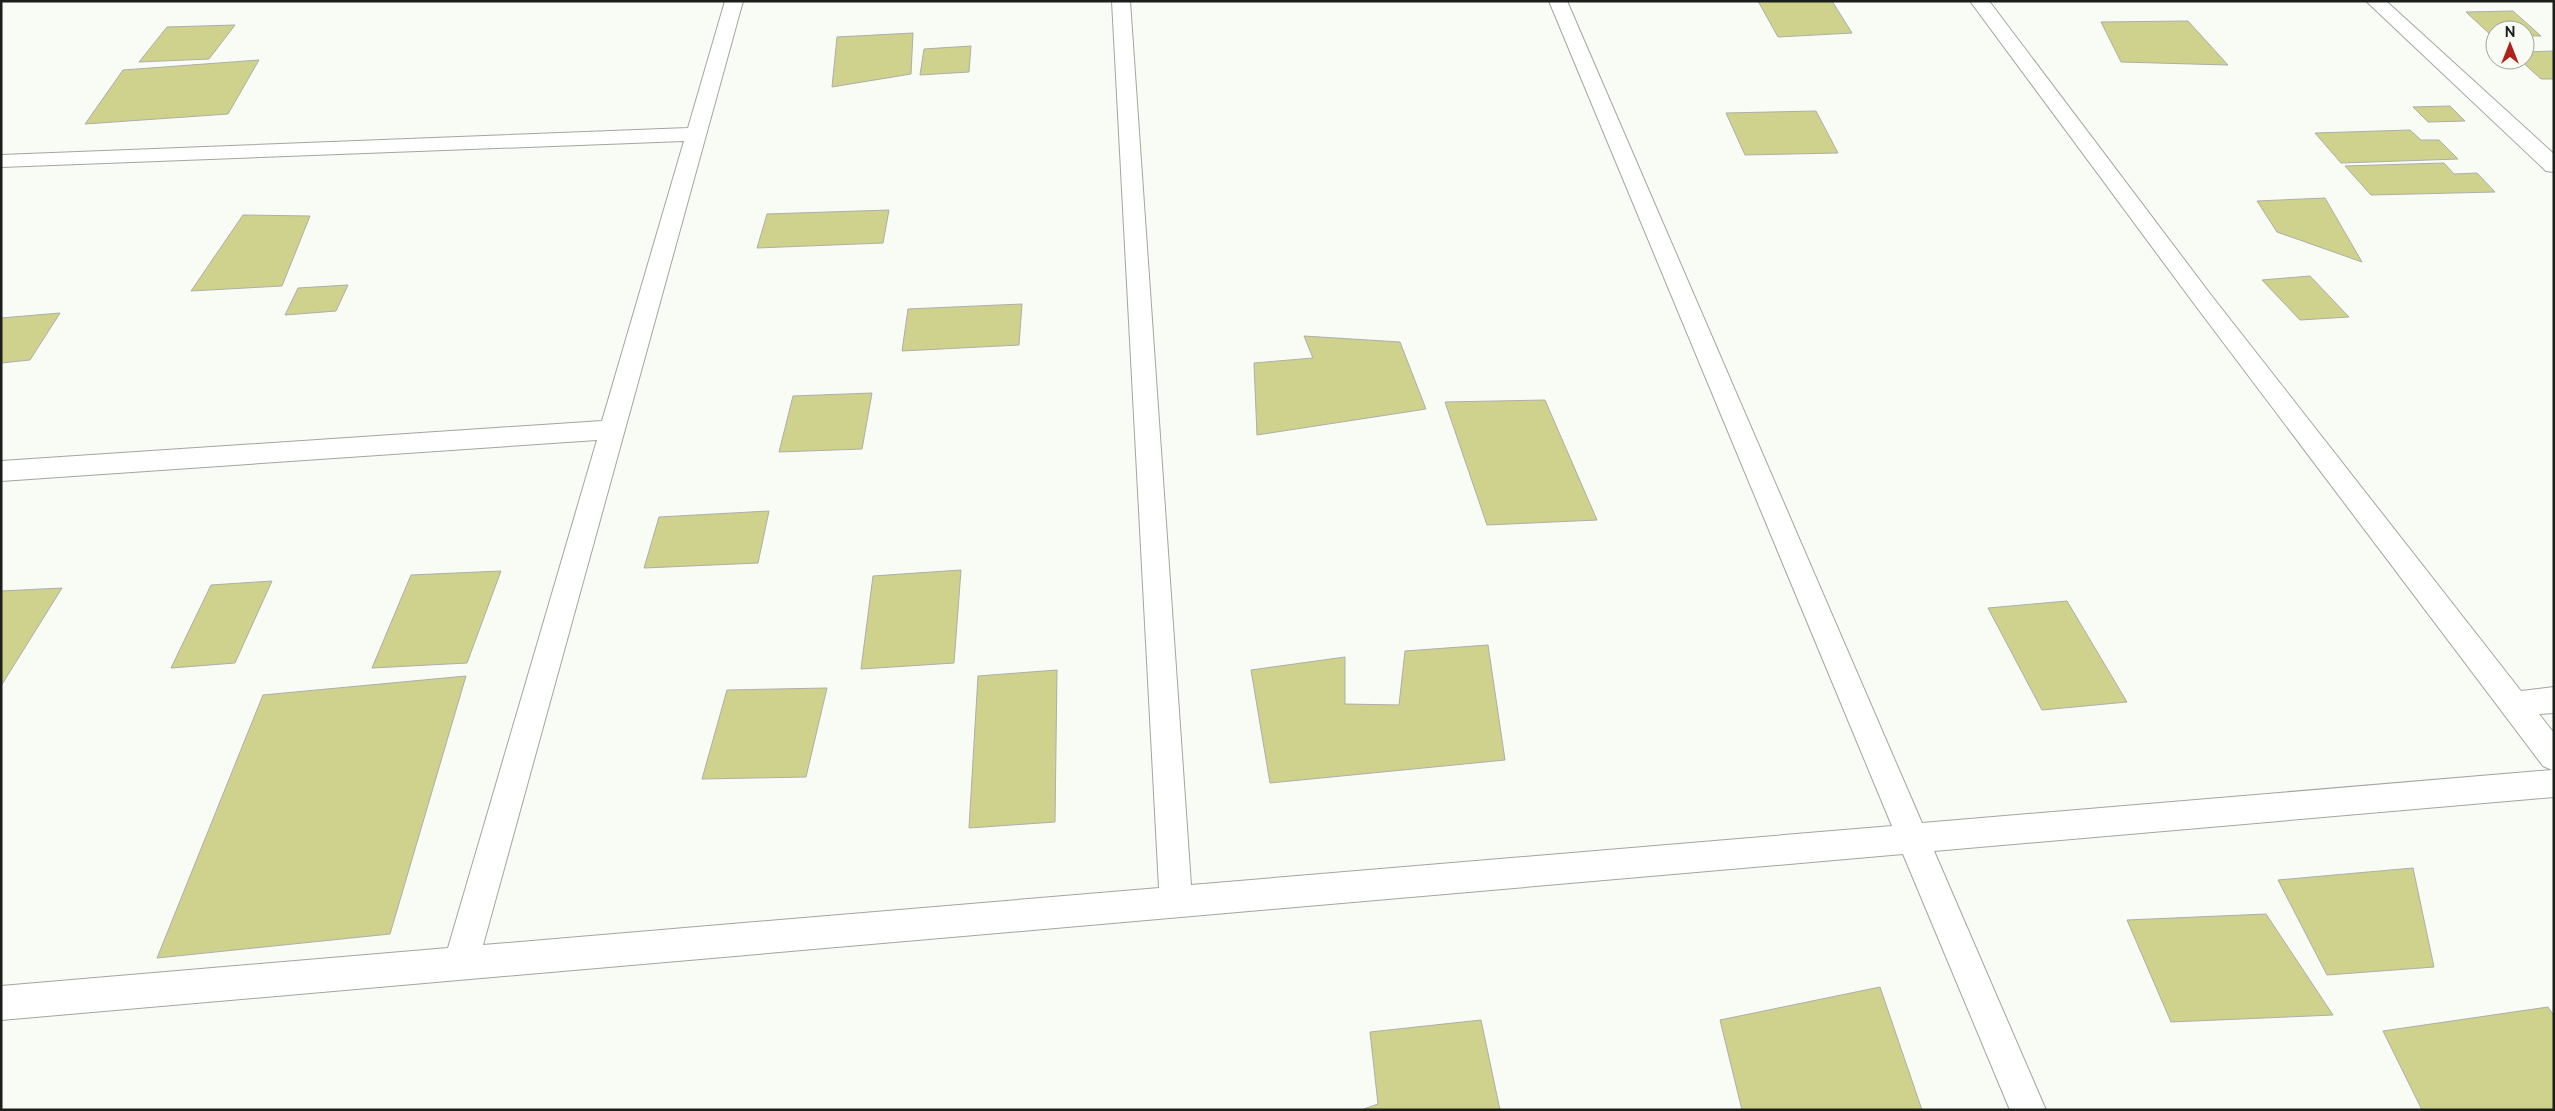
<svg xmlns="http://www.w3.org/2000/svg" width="2555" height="1111" viewBox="0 0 2555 1111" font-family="Raleway,sans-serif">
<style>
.building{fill:#cfd28c;stroke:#aeaea7}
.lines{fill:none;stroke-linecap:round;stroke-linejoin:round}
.street-casing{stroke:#a2a69f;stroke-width:2}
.street{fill:#fff;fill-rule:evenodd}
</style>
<rect width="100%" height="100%" fill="#f8fcf5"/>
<path class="building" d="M 1758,1 L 1832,1 L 1852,33 L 1778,37 Z
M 2513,11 L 2541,36 L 2525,36 L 2525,30 L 2495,30 L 2495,37 L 2493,37 L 2466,12 Z
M 2188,21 L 2228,65 L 2121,62 L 2101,22 Z
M 235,25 L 209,59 L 139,62 L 167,27 Z
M 913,33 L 911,74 L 832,87 L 837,37 Z
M 971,46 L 969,72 L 920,75 L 924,49 Z
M 2554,51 L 2554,79 L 2541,79 L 2520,60 L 2525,60 L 2525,52 Z
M 259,60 L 228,114 L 85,124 L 123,70 Z
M 2450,106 L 2465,121 L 2428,122 L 2413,107 Z
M 1816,111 L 1838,153 L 1745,155 L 1726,113 Z
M 2410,130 L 2421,140 L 2439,140 L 2458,159 L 2341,163 L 2315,133 Z
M 2444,163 L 2454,174 L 2477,173 L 2495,192 L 2371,195 L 2345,166 Z
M 2325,198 L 2362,262 L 2277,232 L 2257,201 Z
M 889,210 L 883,243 L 757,248 L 767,214 Z
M 243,215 L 310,216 L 282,286 L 191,291 Z
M 2310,276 L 2349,317 L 2300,320 L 2262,280 Z
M 348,285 L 336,311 L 285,315 L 298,288 Z
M 1022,304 L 1019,345 L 902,351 L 908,309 Z
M 60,313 L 30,360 L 1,363 L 1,318 Z
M 1304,336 L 1400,342 L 1426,409 L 1257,435 L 1254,363 L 1313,358 Z
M 872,393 L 862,449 L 779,452 L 793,396 Z
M 1545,400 L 1597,520 L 1487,525 L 1445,402 Z
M 769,511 L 758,563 L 644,568 L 659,517 Z
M 961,570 L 954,663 L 861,669 L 873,576 Z
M 501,571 L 467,663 L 372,668 L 411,575 Z
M 272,581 L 235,663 L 171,668 L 211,585 Z
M 62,588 L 1,686 L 1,591 Z
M 2067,601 L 2127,702 L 2042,710 L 1988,608 Z
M 1488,645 L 1505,760 L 1270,783 L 1251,670 L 1345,657 L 1345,704 L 1399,705 L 1405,651 Z
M 1057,670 L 1055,822 L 969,828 L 978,676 Z
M 466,676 L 390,934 L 157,958 L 263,695 Z
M 827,688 L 806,777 L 702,779 L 727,690 Z
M 2413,868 L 2434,967 L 2327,975 L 2278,880 Z
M 2266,914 L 2333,1015 L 2171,1022 L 2127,920 Z
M 1880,987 L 1922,1110 L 1742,1110 L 1720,1020 Z
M 2548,1007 L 2554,1016 L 2554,1110 L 2422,1110 L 2383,1031 Z
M 1481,1020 L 1500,1110 L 1361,1110 L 1378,1104 L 1370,1032 Z"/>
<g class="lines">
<g class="street-casing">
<path id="street" d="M 725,1 L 743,1 L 483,945 L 1159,888 L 1112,1 L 1130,1 L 1191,885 L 1892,826 L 1549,1 L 1567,1 L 1922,823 L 2552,770 L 2543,766 L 2195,305 L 1970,1 L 1989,1 L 2211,295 L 2521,691 L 2554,687 L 2554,713 L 2539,714 L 2554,733 L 2554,797 L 1934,851 L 2046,1110 L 2010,1110 L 1903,854 L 1,1020 L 1,986 L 448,948 L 597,440 L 1,481 L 1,461 L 602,421 L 684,141 L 1,167 L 1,155 L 688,128 Z
M 2366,1 L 2386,1 L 2554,154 L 2554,172 L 2546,171 Z"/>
</g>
<use href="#street" class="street"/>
</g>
<rect width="2555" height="1111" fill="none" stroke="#1c1e1b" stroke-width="5"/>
<g transform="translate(2510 45)"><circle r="24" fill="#f8fcf5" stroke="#a0a39e"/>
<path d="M0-4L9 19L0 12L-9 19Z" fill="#b1211b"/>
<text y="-8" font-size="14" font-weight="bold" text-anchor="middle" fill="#1c1e1b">N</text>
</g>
</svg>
